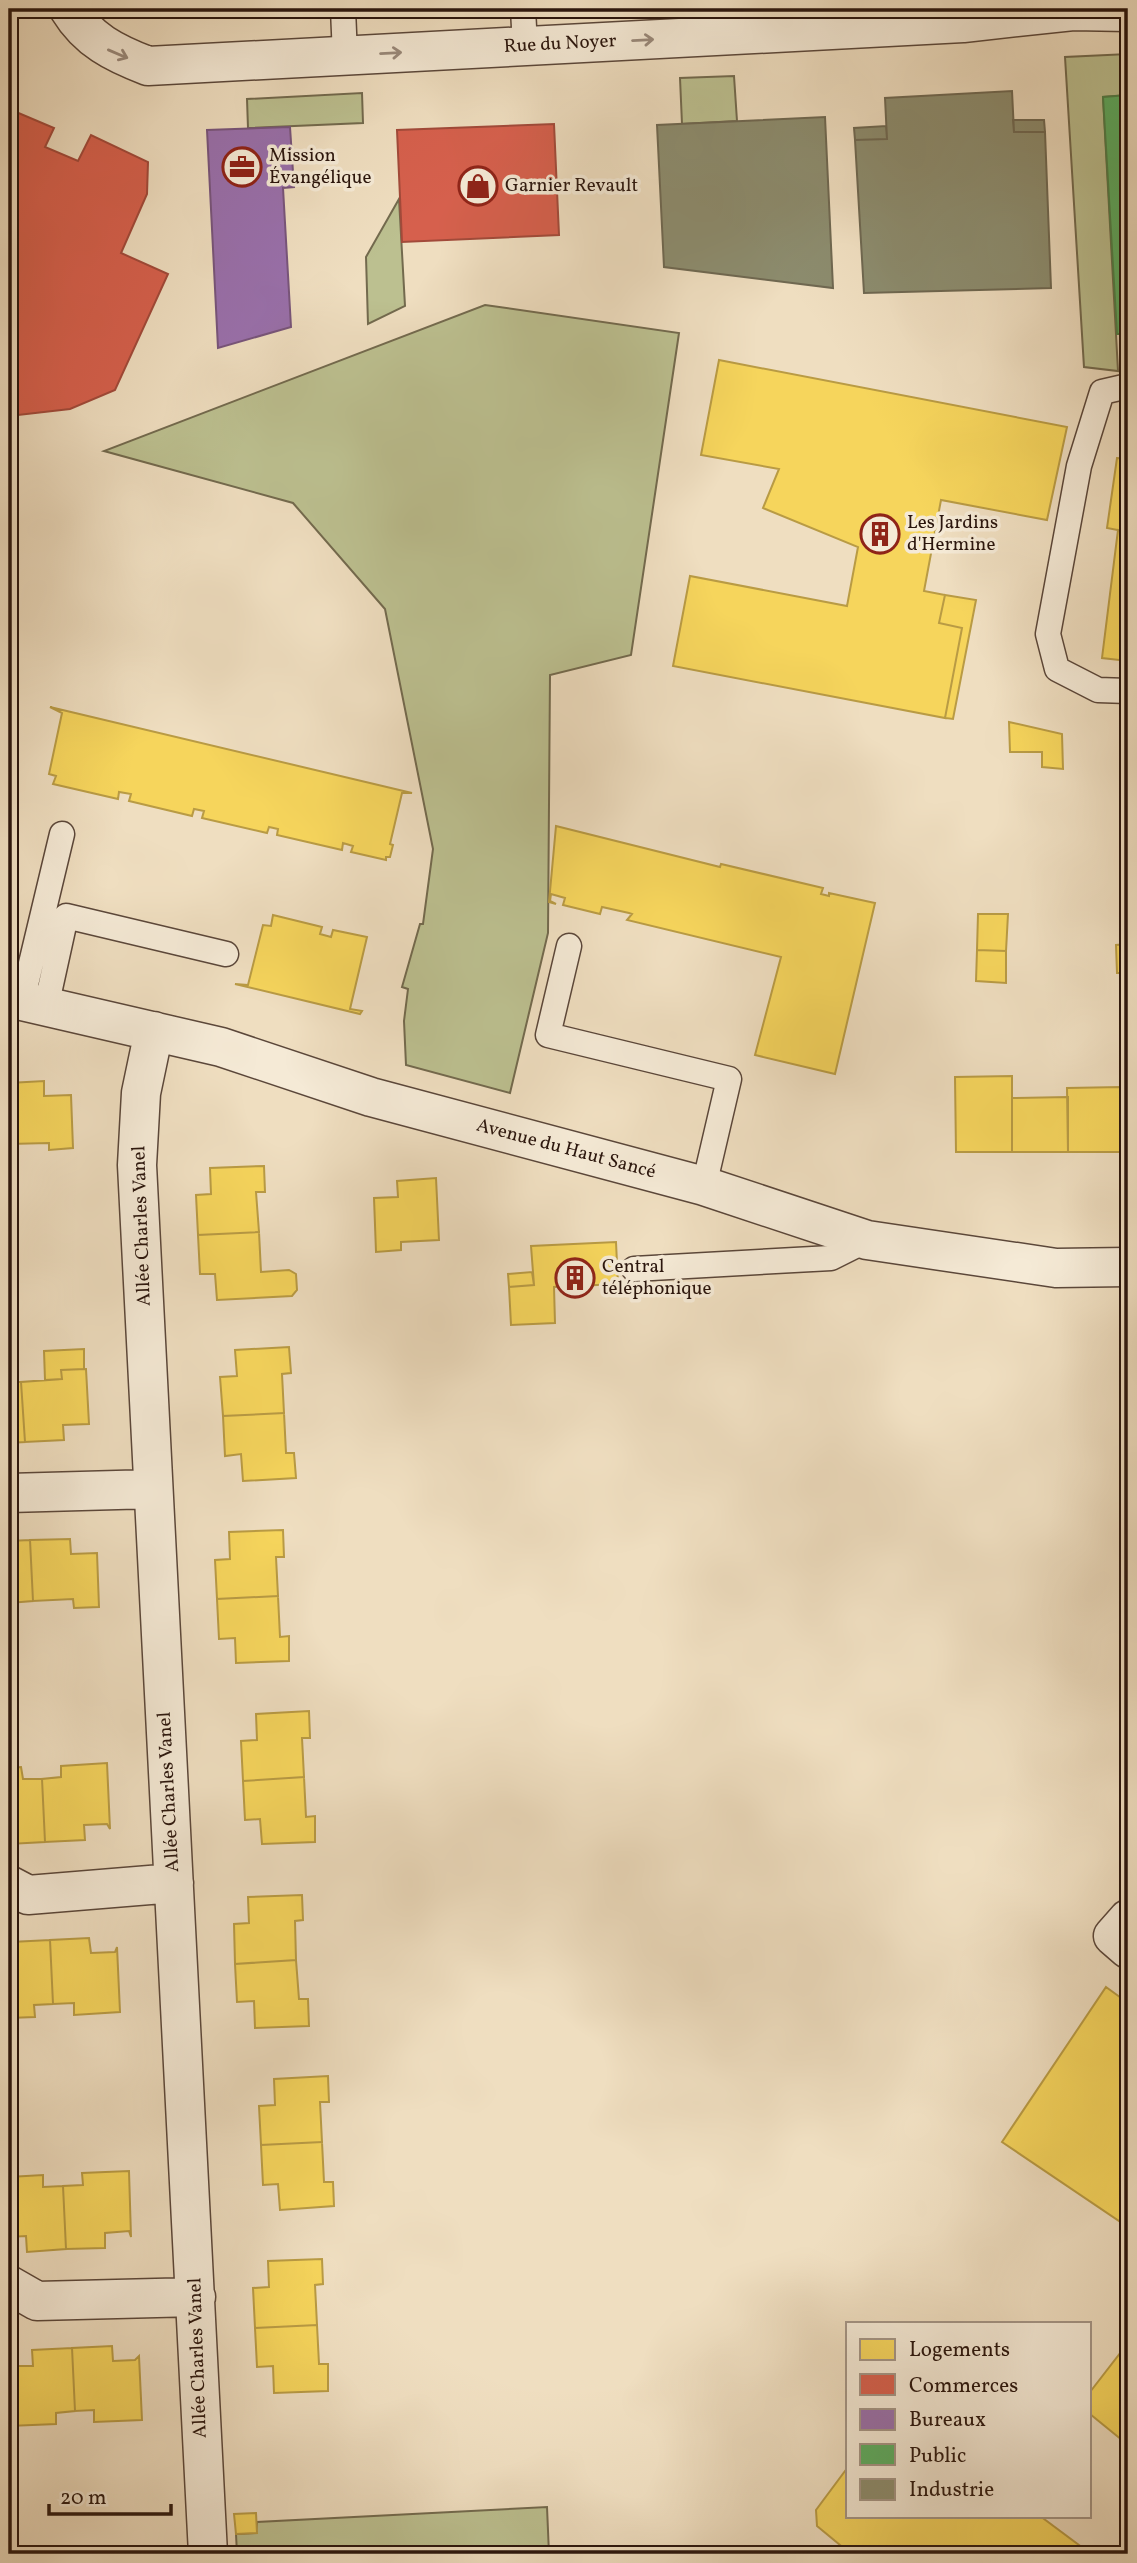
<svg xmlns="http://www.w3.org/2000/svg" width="1137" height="2563" viewBox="0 0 1137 2563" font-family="Vollkorn,serif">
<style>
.green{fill:#bcc090;stroke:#736a4e;stroke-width:2}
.homes{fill:#f6d55c;stroke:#b99b44;stroke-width:2}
.shops{fill:#d6604d;stroke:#a24a3a;stroke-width:2}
.offices{fill:#9970ab;stroke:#78557c;stroke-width:2}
.public{fill:#5aae61;stroke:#4c8048;stroke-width:2}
.industry{fill:#8c8c6e;stroke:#6f6851;stroke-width:2}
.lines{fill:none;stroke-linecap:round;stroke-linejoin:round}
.service-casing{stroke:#5b473a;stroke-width:27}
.minor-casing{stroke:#5b473a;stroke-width:41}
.service{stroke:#f5ead6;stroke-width:24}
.minor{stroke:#f5ead6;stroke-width:38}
.oneway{stroke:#9a8a7c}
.labels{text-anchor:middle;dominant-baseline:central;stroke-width:7;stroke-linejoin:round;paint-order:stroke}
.street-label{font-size:19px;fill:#2a150d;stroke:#f5ead6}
.poi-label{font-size:19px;fill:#2a150d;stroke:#f5ead6;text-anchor:start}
</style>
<rect width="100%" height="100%" fill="#efdec0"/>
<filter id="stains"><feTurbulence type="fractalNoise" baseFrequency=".00286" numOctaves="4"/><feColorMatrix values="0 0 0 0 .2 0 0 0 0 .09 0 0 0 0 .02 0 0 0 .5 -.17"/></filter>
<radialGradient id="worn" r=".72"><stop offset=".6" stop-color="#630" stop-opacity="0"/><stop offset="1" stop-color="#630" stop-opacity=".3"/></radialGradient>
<path class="green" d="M 1128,54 L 1128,95 L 1103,97 L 1118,371 L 1084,367 L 1065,57 Z
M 734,76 L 737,121 L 682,124 L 680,78 Z
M 362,93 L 363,123 L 248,128 L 247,99 Z
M 399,199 L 405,306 L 368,324 L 366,257 Z
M 485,305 L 679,333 L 631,655 L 550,675 L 548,933 L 510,1093 L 406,1065 L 404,1021 L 408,989 L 402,987 L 420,924 L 423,924 L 433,849 L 385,609 L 293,503 L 104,451 Z
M 547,2507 L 549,2554 L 237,2554 L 236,2534 L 256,2533 L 257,2522 Z"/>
<path class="homes" d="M 719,360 L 1067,427 L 1047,520 L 941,500 L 924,591 L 945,595 L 939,623 L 962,628 L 945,718 L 673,666 L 690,576 L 847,606 L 858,547 L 763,508 L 779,469 L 701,455 Z
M 1117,458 L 1128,459 L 1128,532 L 1107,528 Z
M 1118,530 L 1128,532 L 1128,661 L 1102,658 Z
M 945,595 L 976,600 L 953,719 L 945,718 L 962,628 L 939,623 Z
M 50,707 L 412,793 L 402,793 L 390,844 L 393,845 L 390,857 L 386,857 L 386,860 L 351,852 L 353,846 L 343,843 L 342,850 L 277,835 L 278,829 L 269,827 L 267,833 L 202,818 L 204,811 L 194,809 L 192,816 L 129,801 L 131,794 L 119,792 L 118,799 L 53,784 L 56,776 L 49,774 L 62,713 Z
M 1009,722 L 1062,734 L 1063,769 L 1042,767 L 1042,752 L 1010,752 Z
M 556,826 L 720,867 L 721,864 L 823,888 L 821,894 L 829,896 L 829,893 L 875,903 L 835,1074 L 755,1055 L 781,957 L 627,920 L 632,914 L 629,913 L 602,907 L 600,914 L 563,905 L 565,898 L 551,894 L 550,901 L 556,904 L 549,902 Z
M 978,914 L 1008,914 L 1006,951 L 977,950 Z
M 273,915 L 322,927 L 320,934 L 331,937 L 333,930 L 367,937 L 350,1009 L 362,1011 L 360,1014 L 235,984 L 248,985 L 263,925 L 271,926 Z
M 1128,944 L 1128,973 L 1117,973 L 1116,945 Z
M 977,950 L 1006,951 L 1006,983 L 976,981 Z
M 1012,1076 L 1012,1152 L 956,1152 L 955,1077 Z
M 44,1081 L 44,1096 L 71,1095 L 73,1148 L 49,1150 L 49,1143 L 9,1144 L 9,1083 Z
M 1121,1087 L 1123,1152 L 1068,1152 L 1067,1088 Z
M 1068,1097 L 1068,1152 L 1012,1152 L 1012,1098 Z
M 264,1166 L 265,1192 L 256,1192 L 259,1232 L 198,1235 L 196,1195 L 211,1194 L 210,1168 Z
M 436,1178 L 439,1240 L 401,1242 L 401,1250 L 376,1252 L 374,1198 L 398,1197 L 397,1181 Z
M 259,1232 L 261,1272 L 289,1270 L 296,1274 L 297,1290 L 292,1296 L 217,1300 L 215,1274 L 200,1274 L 198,1235 Z
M 616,1242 L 618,1284 L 554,1287 L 555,1323 L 511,1325 L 509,1287 L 534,1285 L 531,1246 Z
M 532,1272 L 534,1285 L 509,1287 L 508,1274 Z
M 289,1347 L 291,1373 L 282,1374 L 284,1413 L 223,1416 L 220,1377 L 237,1376 L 235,1350 Z
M 84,1349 L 84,1369 L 61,1370 L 62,1379 L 45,1380 L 44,1351 Z
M 86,1369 L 89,1424 L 63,1425 L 64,1440 L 25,1442 L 21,1382 L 62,1379 L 61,1370 Z
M 9,1382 L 21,1382 L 25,1442 L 9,1443 Z
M 284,1413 L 286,1453 L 294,1453 L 296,1478 L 243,1481 L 241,1454 L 225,1456 L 223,1416 Z
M 283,1530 L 284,1557 L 276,1557 L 278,1596 L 217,1599 L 215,1560 L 230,1559 L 229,1532 Z
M 70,1539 L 71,1554 L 97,1553 L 99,1607 L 74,1608 L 73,1599 L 33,1601 L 30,1540 Z
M 30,1540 L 33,1601 L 9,1603 L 9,1541 Z
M 278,1596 L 280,1637 L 289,1636 L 289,1661 L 236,1663 L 235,1638 L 219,1639 L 217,1599 Z
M 309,1711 L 310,1738 L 302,1738 L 304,1777 L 243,1781 L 241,1741 L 257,1740 L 256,1714 Z
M 107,1763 L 110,1829 L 107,1824 L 84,1825 L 85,1840 L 45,1842 L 42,1779 L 61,1777 L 61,1766 Z
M 21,1767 L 23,1779 L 42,1779 L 45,1842 L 9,1844 L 9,1768 Z
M 304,1777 L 306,1817 L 315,1816 L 315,1842 L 262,1844 L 260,1819 L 245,1820 L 243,1781 Z
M 302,1895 L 303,1920 L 295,1921 L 296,1960 L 235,1964 L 234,1924 L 249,1923 L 248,1897 Z
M 89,1938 L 91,1953 L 115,1952 L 117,1947 L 120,2012 L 74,2015 L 74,2003 L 53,2004 L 50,1940 Z
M 50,1940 L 53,2004 L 34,2005 L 35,2017 L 9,2018 L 11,1942 Z
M 296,1960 L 299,1999 L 308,1999 L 309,2026 L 255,2028 L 254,2001 L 237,2002 L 235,1964 Z
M 1106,1987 L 1128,2003 L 1128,2227 L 1002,2142 Z
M 328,2076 L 329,2102 L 320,2102 L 322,2142 L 261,2145 L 259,2106 L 275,2105 L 274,2079 Z
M 322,2142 L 324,2182 L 333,2182 L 334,2206 L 280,2210 L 278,2184 L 263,2185 L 261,2145 Z
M 129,2171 L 131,2237 L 129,2231 L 105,2233 L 105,2248 L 66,2249 L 63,2186 L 83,2185 L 82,2173 Z
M 43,2175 L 43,2187 L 63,2186 L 66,2249 L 27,2252 L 26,2236 L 9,2237 L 9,2177 Z
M 322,2259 L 323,2284 L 315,2285 L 317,2325 L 255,2328 L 253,2288 L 269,2287 L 268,2261 Z
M 317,2325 L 319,2364 L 328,2364 L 328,2391 L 274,2393 L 273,2366 L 257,2367 L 255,2328 Z
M 1128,2343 L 1128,2445 L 1090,2414 L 1090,2392 Z
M 112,2346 L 113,2361 L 135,2360 L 139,2356 L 142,2420 L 94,2422 L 94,2410 L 75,2411 L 72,2348 Z
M 72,2348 L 75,2411 L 56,2413 L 56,2424 L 9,2426 L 9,2361 L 10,2366 L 33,2366 L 32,2350 Z
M 848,2467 L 848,2516 L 1040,2516 L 1087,2551 L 1085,2554 L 829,2554 L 840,2545 L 817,2526 L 816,2510 Z
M 256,2513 L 257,2533 L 236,2534 L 234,2514 Z"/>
<path class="shops" d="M 9,109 L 54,128 L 45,147 L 78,161 L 91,135 L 148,162 L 147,194 L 121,253 L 168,274 L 115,390 L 70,409 L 18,415 L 9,411 Z
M 554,124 L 559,235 L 402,242 L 397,130 Z"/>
<path class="offices" d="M 290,127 L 294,187 L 283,188 L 291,327 L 218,348 L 207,130 Z"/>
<path class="public" d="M 1128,95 L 1128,334 L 1117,334 L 1103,97 Z"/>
<path class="industry" d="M 1012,91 L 1014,132 L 1045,132 L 1051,288 L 864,293 L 855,140 L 887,139 L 885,98 Z
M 825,117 L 833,288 L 664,267 L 657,125 Z
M 1013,120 L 1044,120 L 1045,132 L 1014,132 Z
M 886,126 L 887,139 L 855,140 L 854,128 Z"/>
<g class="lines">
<g class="service-casing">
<path id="service" d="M 343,9 L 345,56
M 523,9 L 525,46
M 1128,386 L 1102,392 L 1079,466 L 1048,634 L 1057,669 L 1098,690 L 1128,691
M 569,946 L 548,1035 L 729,1079 L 704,1186
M 22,1001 L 62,834
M 46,1007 L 66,916 L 226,954
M 634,1269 L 831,1258 L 867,1240"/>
</g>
<g class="minor-casing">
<path id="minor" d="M 69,9 C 88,40 114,53 148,66 L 963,23 L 1073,11 L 1072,9
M 1073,11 L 1128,12
M 9,998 L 221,1047 L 371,1097 L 704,1186 L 867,1240 L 1056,1268 L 1128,1267
M 154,1031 L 141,1093 L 137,1165 L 208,2554
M 9,1493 L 153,1489
M 9,1885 L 28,1895 L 174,1883
M 1128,1919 L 1113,1936 L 1128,1949
M 9,2285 L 37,2301 L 196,2297"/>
</g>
<use href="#service" class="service"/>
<use href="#minor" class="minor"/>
</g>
<defs><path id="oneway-shaft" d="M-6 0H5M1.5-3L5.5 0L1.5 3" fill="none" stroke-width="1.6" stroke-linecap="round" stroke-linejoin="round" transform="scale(1.75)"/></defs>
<g class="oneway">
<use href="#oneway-shaft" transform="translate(643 40) rotate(-3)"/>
<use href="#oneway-shaft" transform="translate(391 53) rotate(-3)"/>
<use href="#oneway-shaft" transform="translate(118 54) rotate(23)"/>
</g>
<defs>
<g id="office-ring" transform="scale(2.0125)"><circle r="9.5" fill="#f5ead6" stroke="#8f2418" stroke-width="1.5"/><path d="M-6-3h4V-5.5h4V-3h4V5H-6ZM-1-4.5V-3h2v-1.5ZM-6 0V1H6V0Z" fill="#8f2418"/></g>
<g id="shop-ring" transform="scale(2.0125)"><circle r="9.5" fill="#f5ead6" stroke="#8f2418" stroke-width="1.5"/><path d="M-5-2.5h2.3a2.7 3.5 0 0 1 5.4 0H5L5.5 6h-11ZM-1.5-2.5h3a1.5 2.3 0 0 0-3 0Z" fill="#8f2418"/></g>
<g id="building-ring" transform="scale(2.0125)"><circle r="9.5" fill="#f5ead6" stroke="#8f2418" stroke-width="1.5"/><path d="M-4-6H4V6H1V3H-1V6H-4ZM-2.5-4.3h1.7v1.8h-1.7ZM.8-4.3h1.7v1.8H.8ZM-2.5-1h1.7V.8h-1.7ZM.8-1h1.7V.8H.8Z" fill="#8f2418"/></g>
</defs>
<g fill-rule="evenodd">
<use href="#office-ring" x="242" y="167"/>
<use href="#shop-ring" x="478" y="186"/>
<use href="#building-ring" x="880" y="534"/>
<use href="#building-ring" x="575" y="1278"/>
</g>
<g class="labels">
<g class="street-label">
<text transform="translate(560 44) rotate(-3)">Rue du Noyer</text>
<text transform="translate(566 1149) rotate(15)">Avenue du Haut Sancé</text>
<text transform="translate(142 1226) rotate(-92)">Allée Charles Vanel</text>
<text transform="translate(169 1792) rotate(-93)">Allée Charles Vanel</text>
<text transform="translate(198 2358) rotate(-92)">Allée Charles Vanel</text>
</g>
<g class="poi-label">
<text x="269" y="156">Mission<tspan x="269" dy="22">Évangélique</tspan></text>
<text x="505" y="186">Garnier Revault</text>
<text x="907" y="523">Les Jardins<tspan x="907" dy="22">d'Hermine</tspan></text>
<text x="602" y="1267">Central<tspan x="602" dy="22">téléphonique</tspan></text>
</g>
</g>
<rect width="1137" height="2563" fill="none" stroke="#efdec0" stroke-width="35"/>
<rect x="10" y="10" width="1116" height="2542" fill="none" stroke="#2a150d" stroke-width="3.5"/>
<rect x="18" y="18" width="1102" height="2528" fill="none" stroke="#2a150d" stroke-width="2"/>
<rect x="846" y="2322" width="245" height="196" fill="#f5ead6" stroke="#a49586" stroke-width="2"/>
<rect x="860" y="2339" width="35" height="21" fill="#f6d55c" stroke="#a49586" stroke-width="2"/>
<text x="909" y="2356" font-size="21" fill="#2a150d">Logements</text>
<rect x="860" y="2374" width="35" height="21" fill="#d6604d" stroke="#a49586" stroke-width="2"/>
<text x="909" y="2392" font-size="21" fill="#2a150d">Commerces</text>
<rect x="860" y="2409" width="35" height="21" fill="#9970ab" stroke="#a49586" stroke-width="2"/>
<text x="909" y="2426" font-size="21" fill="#2a150d">Bureaux</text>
<rect x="860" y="2444" width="35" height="21" fill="#5aae61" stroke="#a49586" stroke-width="2"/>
<text x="909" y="2462" font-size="21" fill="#2a150d">Public</text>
<rect x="860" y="2479" width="35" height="21" fill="#8c8c6e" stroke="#a49586" stroke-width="2"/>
<text x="909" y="2496" font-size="21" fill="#2a150d">Industrie</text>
<path d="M49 2504v10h122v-10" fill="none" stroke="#2a150d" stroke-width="3.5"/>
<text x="60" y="2504" font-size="21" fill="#2a150d" stroke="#f5ead6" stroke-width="5" paint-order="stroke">20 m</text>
<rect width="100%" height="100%" filter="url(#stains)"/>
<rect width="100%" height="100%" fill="url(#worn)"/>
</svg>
